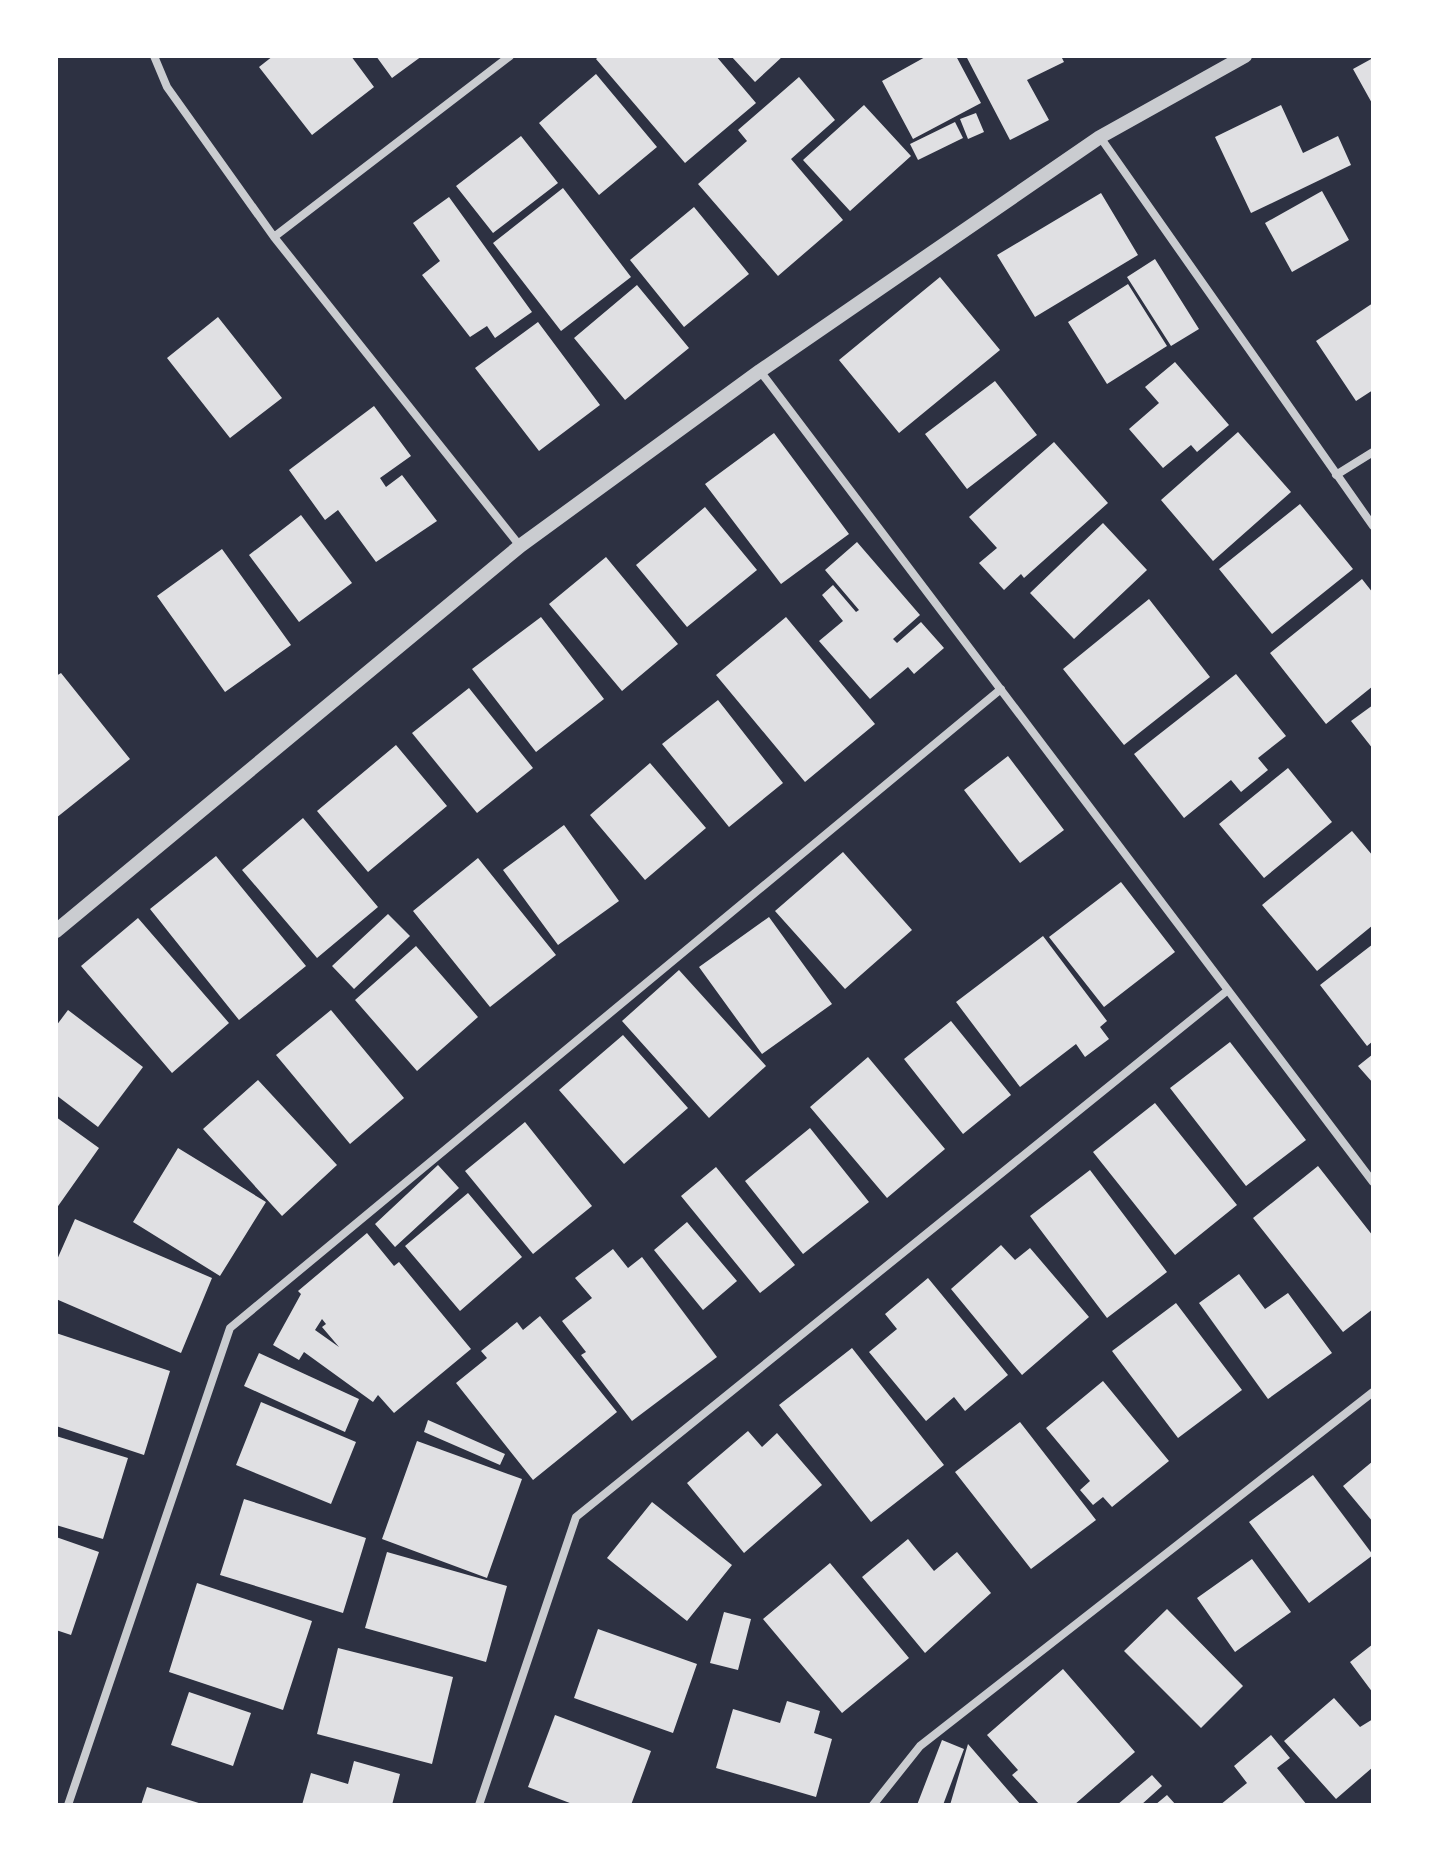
<svg xmlns="http://www.w3.org/2000/svg" width="1429" height="1861" viewBox="0 0 1429 1861" font-family="Rubik,sans-serif">
<style>
.building{fill:#e0e0e3;fill-rule:evenodd}
.lines{fill:none;stroke-linecap:round;stroke-linejoin:round}
.minor{stroke:#caccd0;stroke-width:8}
.tertiary{stroke:#caccd0;stroke-width:14}
</style>
<rect width="100%" height="100%" fill="#2d3142"/>
<path class="building" d="M 273,56 L 351,56 L 374,87 L 312,135 L 259,67 Z
M 376,56 L 422,56 L 392,78 Z
M 599,56 L 716,56 L 756,103 L 685,163 L 596,59 Z
M 731,56 L 783,56 L 755,82 Z
M 927,56 L 956,56 L 981,103 L 913,139 L 882,81 Z
M 966,56 L 1061,56 L 1064,62 L 1027,80 L 1049,120 L 1010,140 Z
M 1373,58 L 1373,105 L 1353,69 Z
M 596,74 L 657,147 L 599,195 L 539,123 Z
M 799,77 L 835,120 L 791,159 L 843,220 L 778,276 L 698,184 L 747,141 L 738,130 Z
M 864,105 L 911,156 L 850,211 L 803,160 Z
M 1281,105 L 1303,153 L 1338,136 L 1351,165 L 1251,213 L 1215,137 Z
M 976,113 L 984,132 L 968,139 L 960,119 Z
M 955,122 L 963,138 L 918,160 L 910,144 Z
M 521,136 L 558,183 L 493,233 L 456,186 Z
M 563,188 L 631,277 L 561,331 L 493,243 Z
M 1322,191 L 1349,240 L 1292,272 L 1265,223 Z
M 1101,193 L 1138,255 L 1035,317 L 997,255 Z
M 449,197 L 532,312 L 495,338 L 487,326 L 470,337 L 422,275 L 440,261 L 413,223 Z
M 694,207 L 749,274 L 684,327 L 630,260 Z
M 1155,259 L 1199,329 L 1171,346 L 1127,277 Z
M 940,277 L 1000,350 L 899,433 L 839,360 Z
M 1128,284 L 1167,346 L 1107,384 L 1068,322 Z
M 637,285 L 689,348 L 625,400 L 574,338 Z
M 1373,303 L 1373,390 L 1356,401 L 1316,341 Z
M 218,317 L 282,398 L 230,438 L 167,358 Z
M 538,322 L 600,405 L 539,451 L 475,368 Z
M 1175,362 L 1229,425 L 1197,452 L 1191,445 L 1163,468 L 1129,429 L 1159,403 L 1145,387 Z
M 995,381 L 1037,435 L 967,489 L 925,434 Z
M 374,406 L 411,456 L 380,478 L 386,487 L 402,475 L 437,521 L 376,562 L 338,510 L 325,520 L 289,470 Z
M 1238,432 L 1291,492 L 1213,561 L 1161,500 Z
M 774,433 L 849,534 L 781,584 L 705,484 Z
M 1054,442 L 1108,503 L 1024,578 L 1021,574 L 1004,590 L 979,563 L 997,548 L 969,517 Z
M 1300,504 L 1353,569 L 1272,634 L 1219,569 Z
M 705,507 L 757,570 L 687,627 L 636,565 Z
M 301,515 L 352,583 L 299,622 L 249,555 Z
M 1103,523 L 1147,570 L 1074,639 L 1030,593 Z
M 857,542 L 920,615 L 893,639 L 897,643 L 921,622 L 944,648 L 914,674 L 908,667 L 870,699 L 819,641 L 843,621 L 822,595 L 833,585 L 856,612 L 859,610 L 825,570 Z
M 222,549 L 291,645 L 225,692 L 157,596 Z
M 606,557 L 678,644 L 622,691 L 549,604 Z
M 1362,579 L 1373,593 L 1373,686 L 1326,724 L 1270,653 Z
M 1149,599 L 1210,677 L 1124,745 L 1063,669 Z
M 541,617 L 604,699 L 536,752 L 472,669 Z
M 786,617 L 875,724 L 805,782 L 716,675 Z
M 61,673 L 130,759 L 56,818 L 56,676 Z
M 1236,674 L 1286,736 L 1258,758 L 1268,770 L 1241,792 L 1231,780 L 1184,818 L 1134,754 Z
M 469,688 L 533,768 L 477,813 L 412,733 Z
M 718,700 L 783,783 L 729,827 L 662,744 Z
M 1373,705 L 1373,749 L 1351,721 Z
M 396,745 L 447,806 L 368,872 L 317,811 Z
M 1008,756 L 1064,830 L 1020,863 L 964,790 Z
M 650,763 L 706,828 L 645,880 L 590,815 Z
M 1288,768 L 1332,822 L 1264,878 L 1219,824 Z
M 303,818 L 378,907 L 317,958 L 242,870 Z
M 564,825 L 619,901 L 558,945 L 503,870 Z
M 1352,831 L 1373,856 L 1373,925 L 1317,971 L 1262,905 Z
M 843,852 L 912,930 L 845,989 L 775,911 Z
M 216,856 L 306,966 L 239,1020 L 150,909 Z
M 478,858 L 556,955 L 490,1007 L 413,911 Z
M 1121,882 L 1175,952 L 1104,1007 L 1049,937 Z
M 388,914 L 410,936 L 354,989 L 332,966 Z
M 769,917 L 832,1004 L 762,1054 L 699,967 Z
M 138,918 L 229,1023 L 172,1073 L 81,966 Z
M 1043,936 L 1107,1021 L 1100,1027 L 1109,1039 L 1085,1057 L 1076,1044 L 1020,1087 L 956,1002 Z
M 1373,944 L 1373,1041 L 1367,1046 L 1320,985 Z
M 416,946 L 478,1017 L 417,1071 L 355,1000 Z
M 679,970 L 766,1066 L 709,1118 L 622,1021 Z
M 68,1010 L 143,1067 L 98,1127 L 56,1095 L 56,1026 Z
M 331,1010 L 404,1098 L 350,1144 L 276,1055 Z
M 951,1021 L 1011,1095 L 963,1134 L 904,1059 Z
M 623,1035 L 688,1108 L 624,1164 L 559,1090 Z
M 1230,1042 L 1306,1140 L 1246,1186 L 1170,1088 Z
M 1373,1054 L 1373,1083 L 1358,1066 Z
M 868,1057 L 945,1149 L 887,1198 L 810,1107 Z
M 258,1080 L 337,1165 L 282,1216 L 203,1129 Z
M 1155,1103 L 1237,1205 L 1175,1255 L 1093,1152 Z
M 56,1117 L 99,1148 L 56,1209 Z
M 525,1122 L 592,1206 L 533,1254 L 465,1171 Z
M 810,1128 L 869,1202 L 803,1254 L 745,1181 Z
M 178,1148 L 266,1202 L 220,1276 L 133,1222 Z
M 438,1165 L 459,1188 L 395,1247 L 375,1224 Z
M 1318,1166 L 1373,1236 L 1373,1309 L 1343,1332 L 1253,1218 Z
M 716,1167 L 795,1265 L 760,1293 L 681,1196 Z
M 1090,1170 L 1167,1272 L 1107,1318 L 1030,1216 Z
M 468,1193 L 522,1257 L 460,1311 L 405,1246 Z
M 75,1219 L 212,1278 L 181,1353 L 56,1299 L 56,1262 Z
M 687,1222 L 737,1281 L 703,1310 L 654,1250 Z
M 367,1233 L 394,1266 L 399,1262 L 471,1349 L 394,1413 L 378,1395 L 373,1402 L 304,1352 L 299,1360 L 273,1345 L 301,1294 L 298,1291 ZM 322,1319 L 326,1324 L 322,1327 L 339,1347 L 315,1330 Z
M 1001,1245 L 1015,1260 L 1030,1248 L 1089,1317 L 1022,1375 L 951,1289 Z
M 613,1249 L 628,1268 L 642,1257 L 717,1357 L 632,1421 L 581,1355 L 586,1352 L 562,1321 L 592,1298 L 575,1278 Z
M 1239,1274 L 1265,1309 L 1288,1293 L 1332,1353 L 1268,1399 L 1199,1303 Z
M 928,1278 L 1008,1375 L 965,1411 L 954,1397 L 926,1421 L 869,1352 L 897,1329 L 885,1314 Z
M 1176,1303 L 1242,1390 L 1178,1438 L 1112,1351 Z
M 540,1316 L 617,1412 L 533,1480 L 456,1383 L 487,1358 L 481,1351 L 517,1322 L 523,1330 Z
M 56,1333 L 170,1371 L 144,1455 L 56,1426 Z
M 852,1348 L 944,1465 L 871,1522 L 779,1405 Z
M 259,1353 L 359,1399 L 345,1432 L 244,1386 Z
M 1103,1381 L 1169,1461 L 1112,1507 L 1103,1497 L 1093,1505 L 1080,1490 L 1090,1481 L 1046,1428 Z
M 261,1402 L 356,1442 L 331,1504 L 236,1465 Z
M 428,1420 L 505,1454 L 500,1465 L 424,1432 Z
M 1020,1422 L 1096,1520 L 1031,1569 L 955,1472 Z
M 748,1431 L 762,1447 L 777,1433 L 822,1485 L 744,1553 L 687,1483 Z
M 56,1436 L 128,1458 L 103,1539 L 56,1525 Z
M 417,1441 L 522,1479 L 487,1578 L 382,1539 Z
M 1373,1461 L 1373,1522 L 1343,1486 Z
M 1313,1475 L 1373,1555 L 1309,1603 L 1249,1522 Z
M 244,1499 L 366,1538 L 343,1613 L 220,1575 Z
M 652,1502 L 732,1565 L 687,1621 L 607,1558 Z
M 56,1537 L 99,1552 L 71,1635 L 56,1630 Z
M 908,1539 L 934,1571 L 957,1552 L 991,1593 L 925,1653 L 862,1577 Z
M 387,1552 L 507,1586 L 486,1662 L 365,1628 Z
M 1252,1559 L 1291,1612 L 1235,1652 L 1197,1598 Z
M 830,1563 L 909,1658 L 842,1713 L 763,1619 Z
M 197,1583 L 312,1621 L 283,1710 L 169,1672 Z
M 1167,1609 L 1243,1686 L 1201,1728 L 1124,1651 Z
M 724,1612 L 751,1619 L 738,1670 L 710,1663 Z
M 598,1629 L 697,1664 L 673,1733 L 574,1698 Z
M 1373,1644 L 1373,1693 L 1350,1662 Z
M 338,1648 L 453,1677 L 432,1764 L 317,1734 Z
M 1063,1669 L 1135,1752 L 1074,1805 L 1040,1805 L 1012,1775 L 1018,1770 L 987,1735 Z
M 189,1692 L 251,1713 L 233,1766 L 171,1745 Z
M 1334,1698 L 1360,1727 L 1373,1719 L 1373,1767 L 1336,1799 L 1284,1741 Z
M 787,1701 L 820,1711 L 814,1733 L 832,1739 L 816,1797 L 716,1768 L 733,1709 L 780,1723 Z
M 555,1715 L 651,1751 L 631,1805 L 575,1805 L 528,1787 Z
M 1271,1735 L 1290,1758 L 1277,1768 L 1307,1805 L 1220,1805 L 1247,1783 L 1234,1766 Z
M 942,1740 L 964,1749 L 943,1805 L 917,1805 Z
M 968,1744 L 1007,1789 L 1021,1805 L 950,1805 Z
M 354,1761 L 400,1774 L 392,1805 L 302,1805 L 311,1773 L 348,1784 Z
M 1152,1775 L 1162,1786 L 1141,1805 L 1117,1805 Z
M 147,1787 L 202,1804 L 202,1805 L 141,1805 Z
M 1167,1795 L 1176,1805 L 1155,1805 Z"/>
<g class="lines">
<path class="minor" d="M 154,56 L 167,87 L 274,237 L 520,546
M 1100,137 L 1373,526
M 274,237 L 510,56
M 760,371 L 1373,1182
M 1336,475 L 1373,452
M 68,1805 L 230,1328 L 1001,689
M 479,1805 L 576,1517 L 1228,990
M 873,1805 L 920,1746 L 1373,1392"/>
<path class="tertiary" d="M 56,931 L 520,546 L 760,371 L 1100,137 L 1245,56"/>
</g>
<rect width="1429" height="1861" fill="none" stroke="#ffffff" stroke-width="116"/>
</svg>
